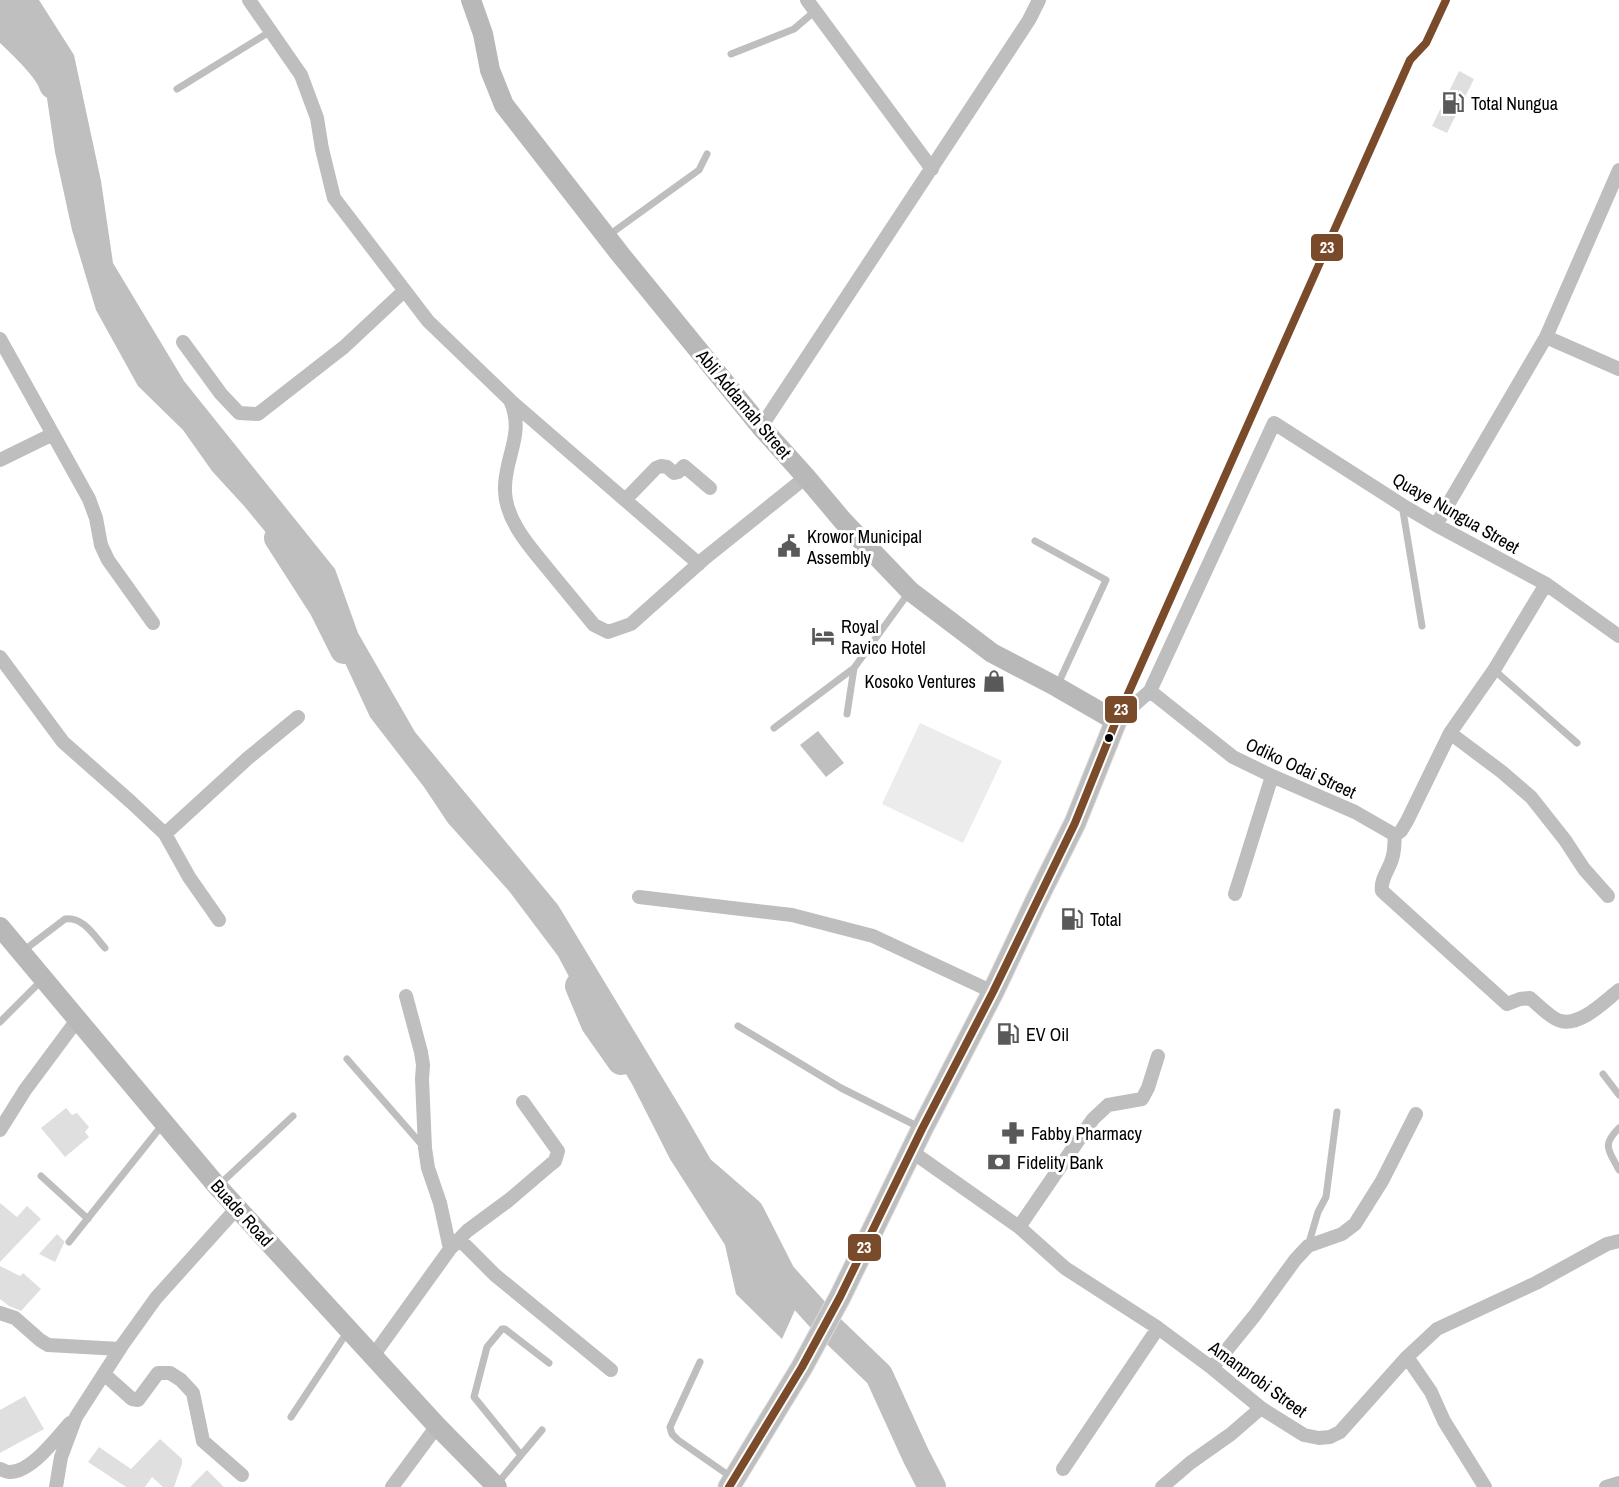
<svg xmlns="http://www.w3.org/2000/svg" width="1619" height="1487" viewBox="0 0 1619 1487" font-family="'Archivo Narrow',sans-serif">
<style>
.green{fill:#ececec}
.water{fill:#bfbfbf}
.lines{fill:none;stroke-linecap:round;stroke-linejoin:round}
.river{stroke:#bfbfbf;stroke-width:28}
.building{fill:#dfdfdf}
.primary-casing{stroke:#dbdbdb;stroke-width:23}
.lane{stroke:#bebebe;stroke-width:7}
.street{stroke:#bebebe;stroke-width:14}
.secondary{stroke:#b8b8b8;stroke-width:20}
.primary{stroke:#bebebe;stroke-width:21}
.bus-1-casing{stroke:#fff;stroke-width:12}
.bus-1{stroke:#7a4b2a;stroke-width:8}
.bus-dot{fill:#000;stroke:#fff;stroke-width:2}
.labels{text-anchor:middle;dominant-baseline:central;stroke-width:6;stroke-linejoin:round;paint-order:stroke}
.poi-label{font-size:18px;fill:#000;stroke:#fff;text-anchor:start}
.street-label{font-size:18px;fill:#000;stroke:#fff}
.line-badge{stroke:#fff;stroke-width:2}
.badge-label{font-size:16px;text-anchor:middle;font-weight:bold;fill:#fff}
</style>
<rect width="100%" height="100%" fill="#fff"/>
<path class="green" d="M 920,723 L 1002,761 L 963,843 L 882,804 Z"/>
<path class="water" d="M 0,0 L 39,0 L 74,55 L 101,181 L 113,263 L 184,381 L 335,569 L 358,633 L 415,732 L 558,905 L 685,1115 L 767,1257 L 795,1310 L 782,1339 L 736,1294 L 725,1245 L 670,1159 L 632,1084 L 584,1005 L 558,956 L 509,891 L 448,823 L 424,787 L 370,717 L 339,650 L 316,584 L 291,563 L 245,507 L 212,471 L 183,430 L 138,386 L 96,310 L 72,230 L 55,152 L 45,85 L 23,39 L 0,25 Z
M 818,731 L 844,763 L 826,777 L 800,745 Z"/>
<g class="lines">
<path class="river" d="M 0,24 C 16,39 47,66 53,85
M 278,538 L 323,608 L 344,650
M 579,986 L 595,1024 L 621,1061
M 704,1172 L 750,1212 L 782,1275 L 828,1326 L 879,1375 L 916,1456 L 932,1487"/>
</g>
<path class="building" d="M 1459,71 L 1474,79 L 1447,133 L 1432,126 Z
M 66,1108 L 72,1115 L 77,1113 L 89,1127 L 85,1132 L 89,1137 L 65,1157 L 41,1128 Z
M 0,1203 L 17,1217 L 27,1206 L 41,1219 L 0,1262 Z
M 57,1234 L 64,1241 L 64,1243 L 55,1262 L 39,1254 Z
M 0,1266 L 20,1276 L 23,1273 L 41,1289 L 21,1311 L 9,1306 L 0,1299 Z
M 25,1396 L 44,1429 L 0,1453 L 0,1410 Z
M 160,1439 L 182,1459 L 182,1464 L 174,1487 L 163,1487 L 152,1477 L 145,1487 L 126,1487 L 88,1462 L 99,1447 L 131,1469 Z
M 207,1470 L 224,1487 L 190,1487 Z"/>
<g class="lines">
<g class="primary-casing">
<path id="primary" d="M 729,1487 L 802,1367 L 840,1297 L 922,1129 L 993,992 L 1036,901 L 1075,823 L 1116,721"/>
</g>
<path class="lane" d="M 731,54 L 794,29 L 815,11
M 177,89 L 271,31
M 609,235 L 699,170 L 707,154
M 1402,505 L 1422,626
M 1035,541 L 1106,580 L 1058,684
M 1494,670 L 1577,743
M 847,714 L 854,668
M 774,728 L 854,668 L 910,591
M 23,951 L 65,919 C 83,916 95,937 105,948
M 0,1022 L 43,979
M 738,1026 L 841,1088 L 919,1127
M 347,1059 L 422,1145
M 1603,1074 L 1619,1095
M 1619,1128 C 1601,1146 1609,1150 1619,1170
M 41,1176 L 88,1219
M 219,1185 L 293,1116
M 69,1242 L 163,1124
M 1308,1246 L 1318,1212 L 1326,1197 L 1337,1112
M 700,1362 L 670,1427 L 672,1434 L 678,1440 L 731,1477
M 291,1417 L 348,1331
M 521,1455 L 474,1397 L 487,1347 L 502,1329 L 505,1329 L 549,1363
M 497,1484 L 542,1430"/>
<path class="street" d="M 249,0 L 301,75 L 317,118 L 322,149 L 334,198 L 428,321 L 510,400 C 525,433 506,454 505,486 C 503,520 533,550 552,574 C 566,591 580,608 594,625 L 608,632 L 631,624 L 705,558 L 806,477
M 807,0 L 932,169
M 1546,337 L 1619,369
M 0,339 L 89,499 L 96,518 L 101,545 L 108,560 L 153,623
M 183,342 L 221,394 L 239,413 L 258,414 L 344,347 L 404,291
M 512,402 L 699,564
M 761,427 L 1029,20 L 1039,0
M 0,460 L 53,434
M 625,500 L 656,468 L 661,466 L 667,467 L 674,473 L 678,472 L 684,466 L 710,488
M 1436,525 L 1546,337 L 1619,170
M 0,657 L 63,742 L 131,802 L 165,834 L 189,877 L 219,920
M 1150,691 L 1233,757 L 1272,776 L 1355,812 L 1395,835 L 1401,831 L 1407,821 L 1450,733 L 1494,670 L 1546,584
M 1116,721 L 1150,691 L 1274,423 L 1402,505 L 1436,525 L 1546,584 L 1619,636
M 1450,733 L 1502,772 L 1531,797 L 1565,840 L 1584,869 L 1608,896
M 165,834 L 248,758 L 298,717
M 1395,835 C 1394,843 1395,851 1392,859 C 1389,870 1380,879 1382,891 L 1507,1004 L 1520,999 L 1530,998 C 1537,1004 1553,1020 1561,1021 C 1581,1026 1605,1001 1619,990
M 1235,894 L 1272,776
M 639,897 L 792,915 L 873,936 L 993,992
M 406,996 L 421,1052 L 423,1065 L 422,1079 L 425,1148 L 428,1168 L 440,1203 L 450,1249
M 0,1130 L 25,1090 L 77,1020
M 911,1151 L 1019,1227 L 1065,1268 L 1158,1328 L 1212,1368 L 1261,1408 L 1304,1435 L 1319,1438 L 1330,1437 L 1340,1432 L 1407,1357 L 1437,1329 L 1536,1283 L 1607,1244 L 1619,1241
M 1019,1227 L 1093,1119 L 1108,1105 L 1142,1099 L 1148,1088 L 1158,1056
M 459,1239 L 495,1275 L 611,1370
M 0,1313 L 15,1318 L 40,1340 L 48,1345 L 120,1349
M 373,1356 L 450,1249 L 467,1231 L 509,1200 L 550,1165 L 555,1161 L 558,1151 L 523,1102
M 1407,1357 L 1431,1392 L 1444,1421 L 1485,1487
M 1212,1368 L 1255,1315 L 1295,1260 L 1308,1246 L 1342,1234 L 1355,1224 L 1382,1181 L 1416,1114
M 104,1374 L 132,1399 L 138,1400 L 158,1373 L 170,1373 L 181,1380 L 193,1393 L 203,1441 L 242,1475
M 0,1469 C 3,1470 6,1472 9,1472 C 31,1473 57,1437 70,1423
M 1063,1469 L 1158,1328
M 56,1487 L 61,1457 L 76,1417 L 123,1344 L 156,1298 L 237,1208
M 392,1487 L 437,1426
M 1162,1487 L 1190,1463 L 1231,1434 L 1261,1408
M 1606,1487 L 1619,1483"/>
<path class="secondary" d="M 471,0 L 483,34 L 490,70 L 504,105 L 620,254 L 761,427 L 806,477 L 843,521 L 910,591 L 992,653 L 1057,687 L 1116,721
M 0,927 L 217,1186 L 437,1426 L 497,1487"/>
<use href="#primary" class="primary"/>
<g class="bus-1-casing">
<path id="bus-1" d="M 729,1487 L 802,1367 L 840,1297 L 922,1129 L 993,992 L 1075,823 L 1116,721 L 1410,60 L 1426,43 L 1446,0"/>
</g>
<use href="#bus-1" class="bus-1"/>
</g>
<defs>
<g id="fuel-bare" transform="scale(1.8)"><path d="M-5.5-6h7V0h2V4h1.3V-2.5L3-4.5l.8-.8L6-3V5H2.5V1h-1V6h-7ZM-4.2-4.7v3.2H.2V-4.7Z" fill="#595959" stroke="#fff" stroke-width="2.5" paint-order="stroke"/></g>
<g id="civic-bare" transform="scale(1.8)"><path d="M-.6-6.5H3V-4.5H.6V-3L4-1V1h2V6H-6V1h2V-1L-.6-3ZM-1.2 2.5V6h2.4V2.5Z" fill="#595959" stroke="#fff" stroke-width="2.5" paint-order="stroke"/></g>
<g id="hotel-bare" transform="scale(1.8)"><path d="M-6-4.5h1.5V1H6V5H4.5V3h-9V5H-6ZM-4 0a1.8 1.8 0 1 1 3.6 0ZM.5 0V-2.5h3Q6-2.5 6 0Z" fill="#595959" stroke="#fff" stroke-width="2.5" paint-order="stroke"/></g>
<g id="shop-bare" transform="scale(1.8)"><path d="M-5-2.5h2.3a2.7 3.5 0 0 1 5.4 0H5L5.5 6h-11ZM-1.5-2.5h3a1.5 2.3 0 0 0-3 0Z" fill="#595959" stroke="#fff" stroke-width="2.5" paint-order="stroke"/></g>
<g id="pharmacy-bare" transform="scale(1.8)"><path d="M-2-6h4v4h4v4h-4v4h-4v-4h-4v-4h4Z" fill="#595959" stroke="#fff" stroke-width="2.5" paint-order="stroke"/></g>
<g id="bank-bare" transform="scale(1.8)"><path d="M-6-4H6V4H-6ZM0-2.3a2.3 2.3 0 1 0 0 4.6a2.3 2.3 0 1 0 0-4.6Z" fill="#595959" stroke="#fff" stroke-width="2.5" paint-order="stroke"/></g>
</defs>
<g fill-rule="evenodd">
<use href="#fuel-bare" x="1453" y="103"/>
<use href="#civic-bare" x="789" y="546"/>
<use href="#hotel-bare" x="823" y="636"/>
<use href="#shop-bare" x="994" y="681"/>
<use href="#fuel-bare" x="1072" y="919"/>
<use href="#fuel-bare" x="1008" y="1034"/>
<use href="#pharmacy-bare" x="1013" y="1133"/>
<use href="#bank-bare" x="999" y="1162"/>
</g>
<circle class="bus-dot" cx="1109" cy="738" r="5"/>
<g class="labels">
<g class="poi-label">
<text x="1471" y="103">Total Nungua</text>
<text x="807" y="536">Krowor Municipal<tspan x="807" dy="21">Assembly</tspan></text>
<text x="841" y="626">Royal<tspan x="841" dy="21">Ravico Hotel</tspan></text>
<text x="976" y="681" text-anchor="end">Kosoko Ventures</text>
<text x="1090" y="919">Total</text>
<text x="1026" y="1034">EV Oil</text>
<text x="1031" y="1133">Fabby Pharmacy</text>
<text x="1017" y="1162">Fidelity Bank</text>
</g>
<g class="street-label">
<text transform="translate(744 404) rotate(50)">Abli Addamah Street</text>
<text transform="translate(1456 513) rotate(30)">Quaye Nungua Street</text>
<text transform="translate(1301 768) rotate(25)">Odiko Odai Street</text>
<text transform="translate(242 1213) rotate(48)">Buade Road</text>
<text transform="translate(1258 1379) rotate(36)">Amanprobi Street</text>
</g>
</g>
<g class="line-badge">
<rect x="1310" y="233" width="34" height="29" rx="6" fill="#7a4b2a"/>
<rect x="1104" y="695" width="34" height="29" rx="6" fill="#7a4b2a"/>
<rect x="847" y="1233" width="35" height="29" rx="6" fill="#7a4b2a"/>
</g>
<g class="badge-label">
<text x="1327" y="253">23</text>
<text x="1121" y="715">23</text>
<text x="864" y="1253">23</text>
</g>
</svg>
